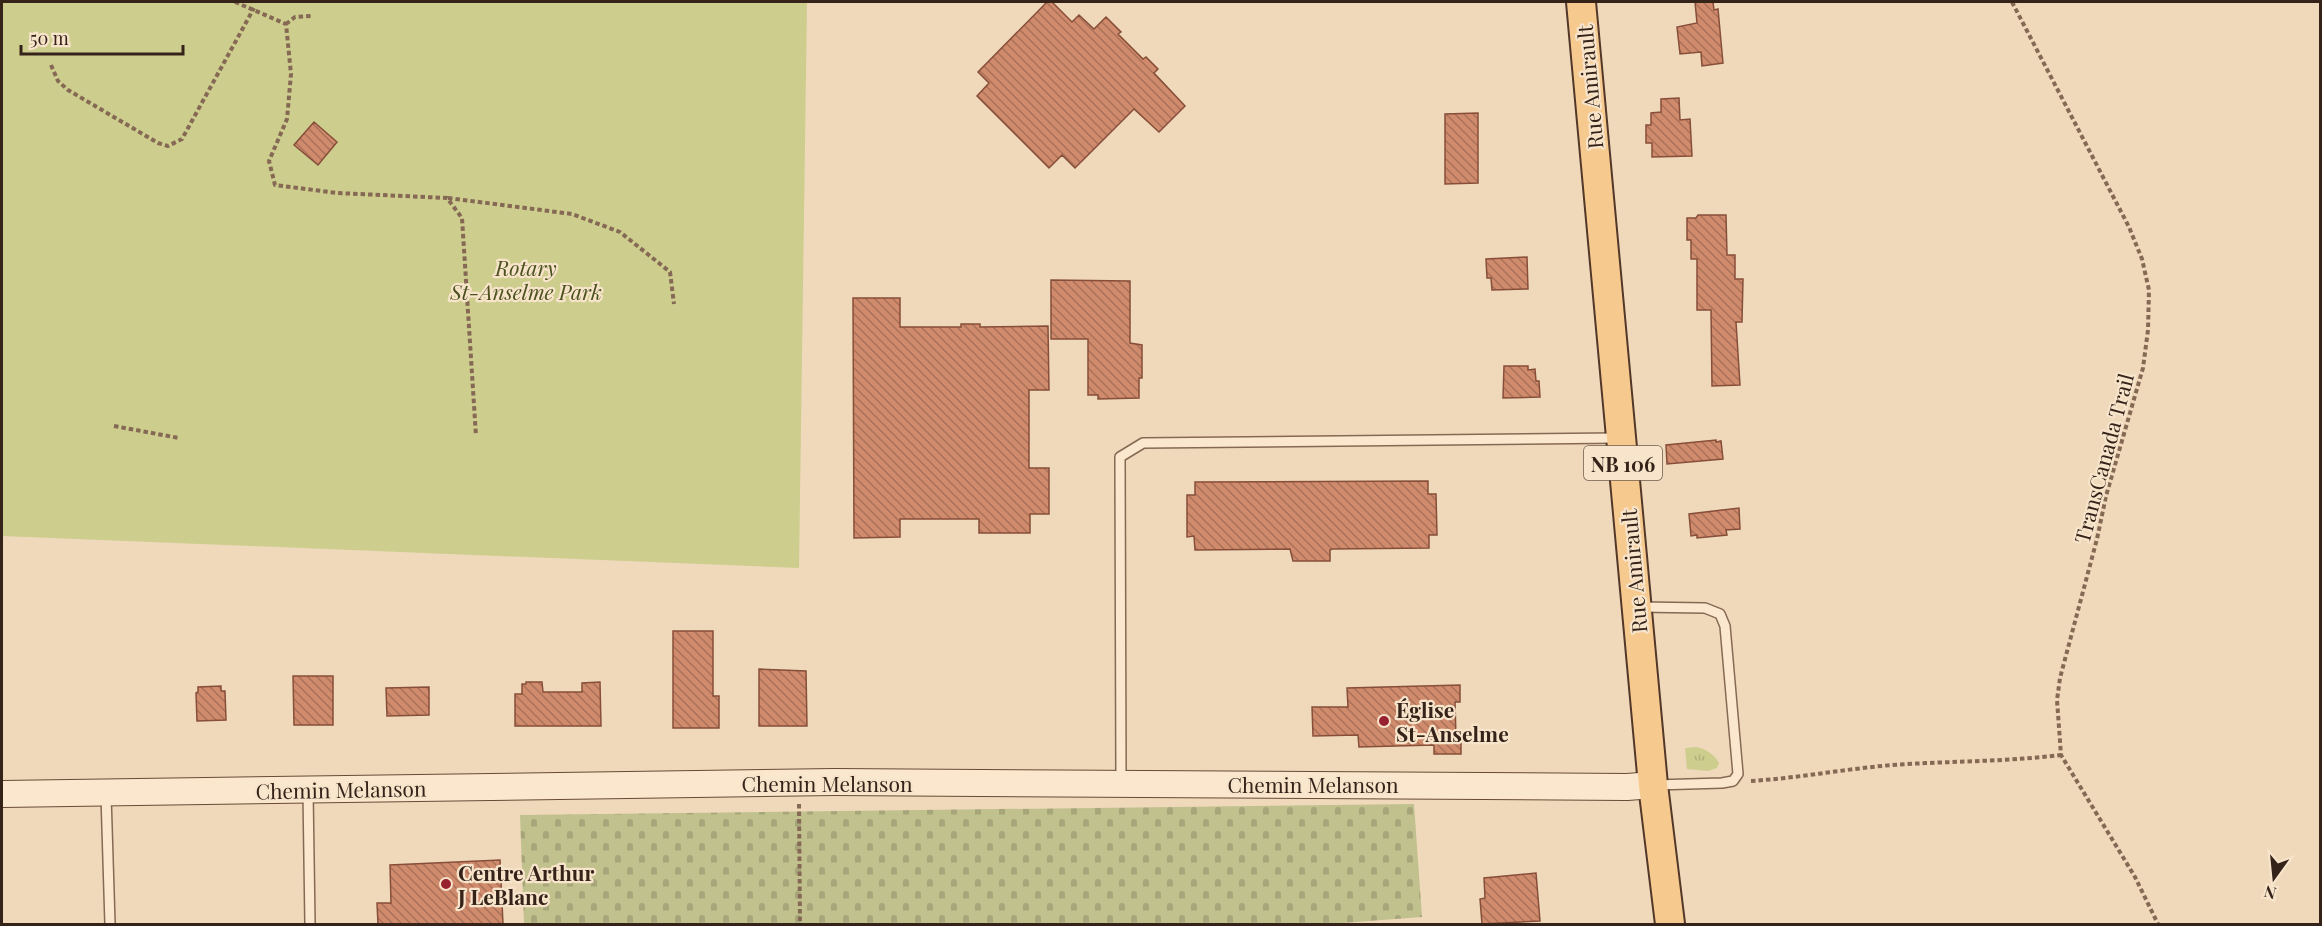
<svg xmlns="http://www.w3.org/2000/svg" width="2322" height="926" viewBox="0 0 2322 926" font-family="'Playfair Display',serif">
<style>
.grass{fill:url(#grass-tufts)}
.cemetery{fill:url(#cemetery-stones)}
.park{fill:#cdcd8e}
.building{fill:url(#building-back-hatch);stroke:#874e39;stroke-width:1.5}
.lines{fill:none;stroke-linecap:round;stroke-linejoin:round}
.lane-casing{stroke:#866954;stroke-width:12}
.secondary-casing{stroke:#684a37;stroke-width:28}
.primary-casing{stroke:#533829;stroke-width:32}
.path{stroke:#866954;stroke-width:4;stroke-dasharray:4.5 3;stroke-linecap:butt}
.lane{stroke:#fae7cd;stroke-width:9}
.secondary{stroke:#fae7cd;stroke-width:26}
.primary{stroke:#f6c98e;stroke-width:28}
.poi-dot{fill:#982130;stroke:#f7e4ca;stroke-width:2}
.labels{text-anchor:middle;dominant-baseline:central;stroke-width:4.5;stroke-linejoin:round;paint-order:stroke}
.shield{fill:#f7e4ca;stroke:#6f5d4f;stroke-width:1.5}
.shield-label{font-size:20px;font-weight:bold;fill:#35231a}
.street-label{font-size:21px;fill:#35231a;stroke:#f7e4ca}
.park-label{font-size:21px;font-style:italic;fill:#4b521f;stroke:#f7e4ca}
.poi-label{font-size:21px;font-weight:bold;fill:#35231a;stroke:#f7e4ca;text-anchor:start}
</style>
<defs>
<pattern id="grass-tufts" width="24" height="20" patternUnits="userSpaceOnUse" patternTransform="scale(1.5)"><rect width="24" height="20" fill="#cdcd8e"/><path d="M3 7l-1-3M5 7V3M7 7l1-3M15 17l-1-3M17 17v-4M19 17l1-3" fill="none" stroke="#b1b07a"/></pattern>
<pattern id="cemetery-stones" width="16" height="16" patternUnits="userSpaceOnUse" patternTransform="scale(1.5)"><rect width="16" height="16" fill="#c1c18e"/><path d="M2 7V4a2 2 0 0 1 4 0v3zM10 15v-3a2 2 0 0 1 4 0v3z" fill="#a6a67a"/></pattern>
<pattern id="building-back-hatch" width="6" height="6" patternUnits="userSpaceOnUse" patternTransform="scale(1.5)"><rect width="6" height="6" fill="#d08b6d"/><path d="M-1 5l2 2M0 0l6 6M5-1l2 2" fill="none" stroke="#aa7159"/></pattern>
</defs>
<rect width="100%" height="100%" fill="#efd9ba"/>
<path class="grass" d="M 1696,747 C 1705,748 1715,755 1719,763 L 1717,768 L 1708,771 L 1687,769 L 1685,748 Z"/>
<path class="cemetery" d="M 1414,804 L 1422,917 L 1329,924 L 524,924 L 520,815 Z"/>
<path class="park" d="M 2,2 L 807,2 L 799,568 L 2,536 Z"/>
<path class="building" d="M 1047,2 L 1052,2 L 1072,22 L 1079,15 L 1094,29 L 1106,17 L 1121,32 L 1118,34 L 1143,59 L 1146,57 L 1158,69 L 1154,73 L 1185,106 L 1159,132 L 1134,109 L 1075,168 L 1062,155 L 1049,168 L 977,96 L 989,83 L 978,72 Z
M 1695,2 L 1713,2 L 1714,10 L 1718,9 L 1723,63 L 1702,66 L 1701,52 L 1680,54 L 1677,27 L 1697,23 Z
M 1679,98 L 1680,120 L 1690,119 L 1692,156 L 1652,157 L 1652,143 L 1646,143 L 1646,125 L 1651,125 L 1651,113 L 1661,112 L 1661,99 Z
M 1478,113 L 1478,183 L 1445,184 L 1445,114 Z
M 314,122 L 337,142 L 318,165 L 294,145 Z
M 1698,215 L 1726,215 L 1727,255 L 1735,255 L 1735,279 L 1743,279 L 1742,322 L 1736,322 L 1740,385 L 1712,386 L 1711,310 L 1697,310 L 1697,259 L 1691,259 L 1691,240 L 1687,240 L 1687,218 L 1696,218 Z
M 1527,257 L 1528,289 L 1492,290 L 1491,278 L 1487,278 L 1486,259 Z
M 1051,280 L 1130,281 L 1130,343 L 1142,345 L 1142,378 L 1139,378 L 1139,398 L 1098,399 L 1098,395 L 1088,395 L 1088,339 L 1051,339 Z
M 853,298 L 900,298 L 900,327 L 961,327 L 961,324 L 980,324 L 980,327 L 1048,326 L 1049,390 L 1029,390 L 1029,468 L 1049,468 L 1049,514 L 1030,514 L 1030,533 L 979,533 L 979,519 L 900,519 L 900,537 L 854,538 Z
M 1504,366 L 1528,366 L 1528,370 L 1535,369 L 1536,381 L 1539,381 L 1540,397 L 1503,398 Z
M 1716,440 L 1716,442 L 1721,441 L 1723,459 L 1667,464 L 1666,445 Z
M 1428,481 L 1428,494 L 1436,494 L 1437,535 L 1429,535 L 1429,548 L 1332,549 L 1330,550 L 1330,561 L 1293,561 L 1290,549 L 1195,550 L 1194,536 L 1187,537 L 1187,495 L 1195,495 L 1195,482 Z
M 1739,508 L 1740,529 L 1726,530 L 1727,535 L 1697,538 L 1697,535 L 1691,536 L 1689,514 Z
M 673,631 L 713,631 L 713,696 L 719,696 L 719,728 L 673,728 Z
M 759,669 L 806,671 L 807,726 L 759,726 Z
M 293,676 L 333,676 L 333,725 L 294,725 Z
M 526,682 L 542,682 L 543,692 L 582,692 L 582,683 L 600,682 L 601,726 L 515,726 L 515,694 L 522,694 L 522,684 L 526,684 Z
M 1460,685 L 1460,702 L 1455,702 L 1456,737 L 1461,737 L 1461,754 L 1434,754 L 1434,745 L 1359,747 L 1358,735 L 1313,736 L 1312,707 L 1348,707 L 1347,688 Z
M 221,686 L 221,691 L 225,691 L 226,720 L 197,721 L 196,693 L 198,692 L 198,687 Z
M 429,687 L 429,715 L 387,716 L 386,688 Z
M 500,860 L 503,924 L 378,924 L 377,903 L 391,903 L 390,865 Z
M 1536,873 L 1540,921 L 1482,924 L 1480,899 L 1485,898 L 1484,878 Z"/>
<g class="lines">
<g class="lane-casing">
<path id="lane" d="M 1639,607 L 1705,608 L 1720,614 L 1725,626 L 1738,774 L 1733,781 L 1722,783 L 1655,785
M 1121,783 L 1120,457 L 1143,443 L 1618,438
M 308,792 L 310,924
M 106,795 L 110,924"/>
</g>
<g class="secondary-casing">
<path id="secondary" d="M 2,794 L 835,782 L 1627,787 L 1653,785"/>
</g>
<g class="primary-casing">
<path id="primary" d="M 1581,2 L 1653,785 L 1670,924"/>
</g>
<path class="path" d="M 235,2 L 286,24 L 291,74 L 287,119 L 269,161 L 275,185 L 337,193 L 447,198 L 462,218 L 476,436
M 2012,2 L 2129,227 L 2142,259 L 2149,290 L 2148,330 L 2143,368 L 2106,496 L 2097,539 L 2060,678 L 2057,700 L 2061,755 L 2135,877 L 2158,924
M 286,24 L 295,17 L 312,16
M 51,65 L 58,81 L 68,90 L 158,143 L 168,146 L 182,139 L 254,8
M 448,198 L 572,214 L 620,232 L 670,272 L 674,304
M 114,426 L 179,438
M 1751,781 C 1798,778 1845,769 1892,765 C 1948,761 2004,762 2061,755
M 799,804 L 800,924"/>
<use href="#lane" class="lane"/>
<use href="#secondary" class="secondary"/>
<use href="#primary" class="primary"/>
</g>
<g class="poi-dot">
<circle cx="1384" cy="721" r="6"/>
<circle cx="446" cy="884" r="6"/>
</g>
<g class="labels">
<rect class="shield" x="1584" y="446" width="78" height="34" rx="4.5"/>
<g class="shield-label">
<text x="1623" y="463">NB 106</text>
</g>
<g class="street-label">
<text transform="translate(1589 87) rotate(-95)">Rue Amirault</text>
<text transform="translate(2103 458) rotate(-75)">TransCanada Trail</text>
<text transform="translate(1633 571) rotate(-95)">Rue Amirault</text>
<text x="827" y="783">Chemin Melanson</text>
<text x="1313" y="784">Chemin Melanson</text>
<text transform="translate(341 789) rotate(-1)">Chemin Melanson</text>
</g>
<g class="park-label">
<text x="526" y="267">Rotary<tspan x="526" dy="24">St-Anselme Park</tspan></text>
</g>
<g class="poi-label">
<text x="1396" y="709">Église<tspan x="1396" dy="24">St-Anselme</tspan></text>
<text x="458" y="872">Centre Arthur<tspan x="458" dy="24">J LeBlanc</tspan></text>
</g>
</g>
<rect width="2322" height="926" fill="none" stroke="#35231a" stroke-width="6"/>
<g transform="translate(2274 878) rotate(195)" stroke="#f7e4ca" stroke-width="4.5" paint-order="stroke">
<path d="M0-4.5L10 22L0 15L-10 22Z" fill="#35231a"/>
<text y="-9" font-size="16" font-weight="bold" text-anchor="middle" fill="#35231a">N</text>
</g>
<path d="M21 45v9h162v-9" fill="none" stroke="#35231a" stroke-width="3"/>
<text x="30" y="45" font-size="18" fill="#35231a" stroke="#f7e4ca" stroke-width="4.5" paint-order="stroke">50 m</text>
</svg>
